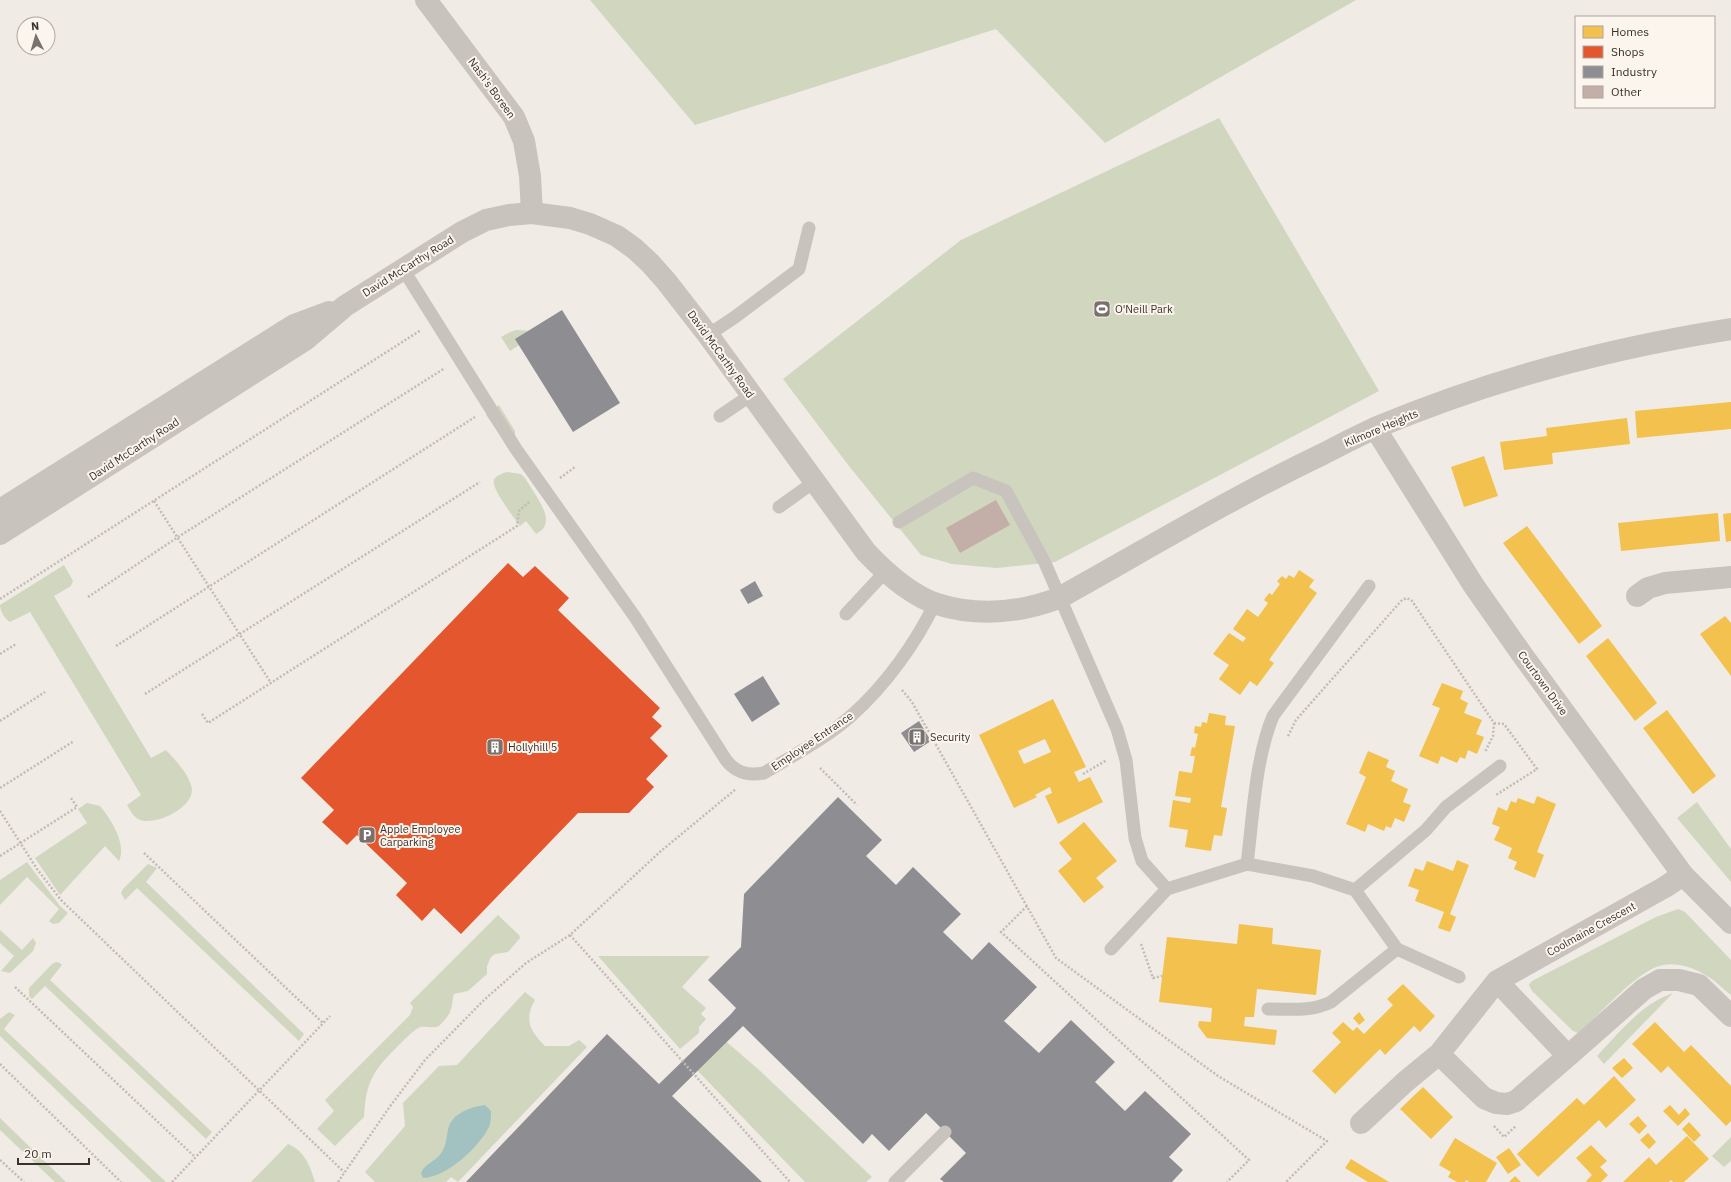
<svg xmlns="http://www.w3.org/2000/svg" width="1731" height="1182" viewBox="0 0 1731 1182" font-family="'IBM Plex Sans',sans-serif">
<style>
.green{fill:#d1d6bf}
.water{fill:#a1c2c1}
.homes{fill:#f2c14e;fill-rule:evenodd}
.shops{fill:#e4572e}
.industry{fill:#8d8d92}
.building{fill:#c3afa7}
.lines{fill:none;stroke-linecap:round;stroke-linejoin:round}
.path{stroke:#c2bbb6;stroke-width:2.5;stroke-dasharray:2 2;stroke-linecap:butt}
.service{stroke:#c9c3be;stroke-width:13}
.minor{stroke:#c9c3be;stroke-width:22}
.tertiary{stroke:#c9c3be;stroke-width:22}
.labels{text-anchor:middle;dominant-baseline:central;stroke-width:4;stroke-linejoin:round;paint-order:stroke}
.street-label{font-size:11px;fill:#3b302b;stroke:#fbf5ee}
.poi-label{font-size:11px;fill:#3b302b;stroke:#fbf5ee;text-anchor:start}
</style>
<rect width="100%" height="100%" fill="#f0ebe5"/>
<path class="green" d="M 590,0 L 1356,0 L 1105,143 L 996,29 L 695,125 Z
M 1219,118 L 1379,391 L 1055,562 L 997,568 L 952,564 L 921,555 L 849,466 L 783,379 L 961,240 Z
M 516,330 L 533,331 L 533,336 L 510,351 L 501,337 L 510,332 Z
M 499,405 L 515,431 L 515,436 L 505,442 L 486,415 Z
M 507,472 L 521,474 L 525,478 C 531,489 551,513 545,525 C 544,530 540,531 536,534 L 526,521 L 520,526 C 514,517 491,489 494,480 C 495,476 503,473 507,472 Z
M 64,565 L 73,581 L 71,586 L 54,596 L 151,758 L 166,750 C 175,760 187,772 191,785 C 199,806 154,828 138,819 C 133,816 130,810 127,805 L 141,795 L 30,612 L 10,622 C 5,619 0,611 0,605 Z
M 1697,802 L 1731,849 L 1731,882 L 1677,818 Z
M 87,803 L 100,806 C 111,819 127,844 119,861 L 105,846 L 60,895 L 35,858 L 87,823 L 78,809 Z
M 27,862 L 60,906 L 68,913 L 59,923 L 53,924 L 49,921 L 59,909 L 27,877 L 0,905 L 0,880 Z
M 148,864 L 157,868 L 146,882 L 304,1034 L 299,1041 L 137,888 L 125,900 L 121,893 L 123,889 Z
M 1678,909 L 1685,912 L 1731,960 L 1731,995 C 1723,989 1716,981 1707,976 C 1696,968 1677,962 1663,965 C 1638,969 1599,1016 1578,1033 L 1573,1031 L 1532,991 L 1529,985 L 1532,981 L 1656,917 Z
M 498,915 L 519,935 L 520,938 L 508,952 L 495,954 L 491,957 L 487,966 L 487,974 L 468,991 L 454,994 C 452,999 453,1006 450,1012 C 449,1015 444,1021 441,1024 C 434,1031 425,1024 418,1028 C 409,1034 402,1042 395,1049 C 371,1073 366,1084 364,1117 L 335,1146 L 317,1129 L 334,1111 L 325,1100 L 410,1015 L 413,1007 L 410,1003 Z
M 0,930 L 22,950 L 33,938 L 36,943 L 33,951 L 10,973 L 1,971 L 14,956 L 0,943 Z
M 598,956 L 710,956 L 682,987 L 706,1008 L 701,1014 L 706,1019 L 699,1027 L 699,1033 L 680,1049 Z
M 56,962 L 60,963 L 62,965 L 50,980 L 212,1132 L 206,1139 L 45,986 L 32,999 L 29,996 L 29,988 L 52,964 Z
M 525,992 L 535,1000 C 523,1020 531,1032 545,1046 L 569,1046 L 579,1040 L 587,1047 L 458,1182 L 451,1177 L 446,1182 L 375,1182 L 365,1172 L 405,1126 L 403,1103 L 439,1066 L 457,1065 Z
M 1673,993 L 1604,1064 L 1597,1056 C 1620,1032 1641,1004 1673,993 Z
M 9,1012 L 15,1015 L 4,1029 L 166,1182 L 152,1182 L 0,1036 L 0,1019 Z
M 722,1038 L 758,1069 L 872,1177 L 866,1182 L 805,1182 L 694,1067 Z
M 0,1118 L 66,1182 L 55,1182 L 0,1130 Z
M 1731,1137 L 1731,1161 L 1724,1167 L 1712,1156 Z
M 288,1144 C 305,1151 310,1166 315,1182 L 251,1182 Z"/>
<path class="water" d="M 485,1105 L 491,1111 C 491,1116 491,1122 489,1127 C 479,1147 447,1177 423,1178 L 421,1173 C 424,1165 433,1162 439,1156 C 446,1148 446,1140 448,1130 C 451,1113 471,1107 485,1105 Z"/>
<path class="homes" d="M 1731,402 L 1731,429 L 1637,438 L 1635,411 Z
M 1627,418 L 1630,444 L 1552,453 L 1553,464 L 1504,470 L 1500,442 L 1547,436 L 1546,428 Z
M 1484,456 L 1498,496 L 1464,507 L 1451,467 Z
M 1718,513 L 1720,541 L 1621,551 L 1618,523 Z
M 1731,513 L 1731,541 L 1726,542 L 1723,514 Z
M 1527,526 L 1602,626 L 1579,644 L 1503,543 Z
M 1299,570 L 1314,580 L 1309,587 L 1317,593 L 1269,660 L 1274,663 L 1257,686 L 1250,681 L 1240,695 L 1219,679 L 1229,665 L 1213,654 L 1229,633 L 1243,642 L 1246,638 L 1233,629 L 1247,609 L 1258,617 L 1268,603 L 1264,600 L 1269,593 L 1272,595 L 1280,584 L 1277,581 L 1282,576 L 1286,579 L 1289,575 L 1294,578 Z
M 1725,616 L 1731,623 L 1731,676 L 1700,634 Z
M 1608,638 L 1657,703 L 1635,721 L 1586,656 Z
M 1442,683 L 1463,691 L 1460,699 L 1468,703 L 1464,713 L 1482,720 L 1476,734 L 1484,737 L 1477,754 L 1468,750 L 1465,759 L 1460,757 L 1457,763 L 1441,756 L 1438,764 L 1419,756 L 1440,708 L 1432,705 Z
M 1053,699 L 1086,767 L 1074,772 L 1079,782 L 1090,777 L 1103,802 L 1058,824 L 1045,796 L 1052,793 L 1050,787 L 1035,795 L 1037,797 L 1014,808 L 979,735 ZM 1045,739 L 1051,752 L 1024,764 L 1018,751 Z
M 1667,710 L 1716,776 L 1693,794 L 1643,728 Z
M 1209,713 L 1226,716 L 1225,725 L 1235,726 L 1221,807 L 1227,808 L 1222,836 L 1214,835 L 1211,851 L 1185,847 L 1188,830 L 1169,827 L 1173,800 L 1190,803 L 1191,798 L 1175,796 L 1179,771 L 1192,773 L 1195,756 L 1190,756 L 1192,747 L 1195,748 L 1198,734 L 1194,733 L 1195,726 L 1201,727 L 1202,722 L 1207,723 Z
M 1368,751 L 1389,760 L 1386,767 L 1395,771 L 1391,781 L 1408,789 L 1403,802 L 1411,805 L 1404,822 L 1395,818 L 1391,828 L 1386,826 L 1384,831 L 1368,824 L 1365,832 L 1346,824 L 1366,777 L 1359,773 Z
M 1537,796 L 1556,804 L 1537,852 L 1544,855 L 1535,878 L 1514,869 L 1517,862 L 1508,858 L 1512,848 L 1494,840 L 1500,827 L 1492,824 L 1498,807 L 1507,811 L 1511,801 L 1516,803 L 1518,798 L 1534,804 Z
M 1084,822 L 1117,861 L 1096,878 L 1104,887 L 1084,903 L 1058,871 L 1072,859 L 1059,843 Z
M 1457,860 L 1469,865 L 1450,914 L 1456,917 L 1450,932 L 1438,928 L 1444,912 L 1415,901 L 1419,890 L 1408,886 L 1415,868 L 1423,871 L 1427,861 L 1453,871 Z
M 1239,924 L 1273,928 L 1272,944 L 1321,950 L 1316,995 L 1257,989 L 1254,1017 L 1245,1017 L 1244,1026 L 1277,1030 L 1275,1045 L 1207,1038 L 1198,1026 L 1199,1021 L 1211,1022 L 1212,1008 L 1159,1002 L 1167,937 L 1237,944 Z
M 1403,984 L 1435,1016 L 1420,1032 L 1414,1026 L 1385,1055 L 1380,1049 L 1335,1094 L 1312,1071 L 1341,1042 L 1332,1033 L 1343,1022 L 1353,1031 L 1357,1027 L 1364,1034 L 1393,1005 L 1387,999 Z
M 1359,1012 L 1365,1020 L 1359,1025 L 1353,1018 Z
M 1655,1022 L 1684,1052 L 1691,1045 L 1731,1086 L 1731,1121 L 1726,1126 L 1668,1066 L 1661,1073 L 1632,1044 Z
M 1624,1058 L 1633,1068 L 1622,1078 L 1612,1068 Z
M 1614,1076 L 1636,1100 L 1606,1128 L 1599,1120 L 1538,1177 L 1517,1154 L 1577,1098 L 1584,1105 Z
M 1423,1087 L 1453,1117 L 1431,1139 L 1400,1109 Z
M 1670,1105 L 1679,1115 L 1685,1108 L 1690,1114 L 1678,1126 L 1663,1111 Z
M 1638,1116 L 1647,1126 L 1639,1134 L 1629,1124 Z
M 1689,1122 L 1701,1135 L 1694,1142 L 1682,1129 Z
M 1648,1133 L 1656,1142 L 1649,1149 L 1640,1140 Z
M 1687,1136 L 1709,1159 L 1684,1182 L 1673,1182 L 1671,1180 L 1669,1182 L 1623,1182 L 1649,1157 L 1656,1165 Z
M 1455,1138 L 1497,1163 L 1486,1182 L 1469,1182 L 1466,1180 L 1465,1182 L 1457,1182 L 1448,1177 L 1451,1172 L 1439,1165 Z
M 1591,1145 L 1607,1161 L 1600,1167 L 1608,1175 L 1601,1182 L 1587,1182 L 1586,1181 L 1592,1175 L 1576,1158 Z
M 1509,1148 L 1521,1165 L 1508,1174 L 1496,1157 Z
M 1351,1159 L 1369,1170 L 1389,1182 L 1368,1182 L 1345,1168 Z
M 1515,1176 L 1521,1182 L 1509,1182 Z"/>
<path class="shops" d="M 508,563 L 523,577 L 535,566 L 569,598 L 558,610 L 660,708 L 652,717 L 662,726 L 650,738 L 668,756 L 646,779 L 654,787 L 629,813 L 578,813 L 461,934 L 434,908 L 422,921 L 396,895 L 407,883 L 357,835 L 347,845 L 322,822 L 334,810 L 301,778 Z"/>
<path class="industry" d="M 562,310 L 620,403 L 573,432 L 515,339 Z
M 755,581 L 763,596 L 748,604 L 740,590 Z
M 763,676 L 780,704 L 752,722 L 734,694 Z
M 919,721 L 931,741 L 914,752 L 901,733 Z
M 838,797 L 882,840 L 866,856 L 896,885 L 913,867 L 961,914 L 943,932 L 972,960 L 989,942 L 1037,987 L 1004,1021 L 1039,1053 L 1071,1020 L 1115,1062 L 1095,1082 L 1125,1111 L 1145,1091 L 1191,1134 L 1169,1157 L 1183,1170 L 1172,1182 L 944,1182 L 940,1179 L 966,1153 L 926,1113 L 889,1151 L 872,1134 L 863,1144 L 743,1026 L 672,1096 L 762,1182 L 466,1182 L 607,1034 L 659,1084 L 731,1014 L 736,1008 L 708,980 L 741,947 L 744,894 Z"/>
<path class="building" d="M 996,500 L 1010,525 L 960,553 L 946,528 Z"/>
<g class="lines">
<path class="path" d="M 560,478 L 575,467
M 154,501 L 271,683
M 88,597 L 178,537 L 445,368
M 0,599 L 421,330
M 116,646 L 475,417
M 0,654 L 16,644
M 902,690 L 912,702 L 1056,958 L 1218,1076 L 1327,1141 L 1286,1182
M 145,694 L 480,482
M 202,714 L 208,723 L 517,526 L 519,511 L 530,501
M 0,721 L 45,692
M 1494,723 L 1504,724 L 1537,769 L 1496,795
M 1288,736 L 1296,720 L 1402,600 L 1407,598 L 1412,601 L 1494,723 L 1493,736 L 1485,752
M 820,768 L 857,805
M 1083,774 L 1107,760
M 0,788 L 74,741
M 0,811 L 37,869 L 61,900 L 344,1172
M 144,853 L 323,1023
M 0,856 L 77,807 L 71,798
M 1027,906 L 1001,932 L 1249,1160 L 1227,1182
M 570,935 L 790,1182
M 1141,944 L 1153,978 L 1162,976
M 15,987 L 195,1157
M 0,1064 L 121,1182
M 1494,1126 L 1504,1137 L 1516,1126
M 0,1160 L 24,1182
M 172,1182 L 330,1016
M 338,1182 L 391,1105 L 425,1060 L 484,1000 L 526,963 L 570,935 L 661,851 L 736,789"/>
<path class="service" d="M 403,269 L 516,449 L 635,617 L 726,760 C 736,773 748,776 764,773 C 794,755 826,738 851,716 C 885,686 916,643 935,603
M 708,335 L 735,317 L 799,269 L 809,228
M 720,416 L 751,395
M 779,507 L 814,482
M 899,522 L 973,478 L 1006,491 L 1045,563 L 1117,729 L 1126,760 L 1135,838 L 1142,861 L 1167,889
M 846,614 L 885,572
M 1247,864 C 1253,817 1255,760 1273,716 L 1369,586
M 1355,890 L 1426,830 L 1446,807 L 1500,766
M 1111,949 L 1167,889 L 1247,864 L 1313,876 L 1355,890 L 1397,949 L 1331,1002 C 1311,1012 1290,1009 1268,1009
M 1397,949 L 1459,977
M 895,1182 L 945,1132"/>
<path class="minor" d="M 426,0 L 514,117 L 524,141 L 530,176 L 532,213
M 1637,596 L 1648,588 L 1665,583 L 1731,577
M 1439,1054 L 1484,1098 L 1496,1103 L 1507,1104 L 1516,1101 L 1568,1056 L 1497,981
M 1568,1056 L 1644,989 L 1660,980 L 1679,980 L 1699,985 L 1731,1016
M 1361,1123 L 1405,1082 L 1439,1054 L 1497,981 L 1665,887 L 1683,875"/>
<path class="tertiary" d="M 1375,428 L 1474,586 L 1521,653 L 1683,875 L 1731,923
M 0,510 L 294,325 L 329,312
M 0,534 L 305,340 L 345,306 L 462,232 L 486,220 L 509,215 L 532,213 L 570,218 L 590,224 L 617,236 L 635,249 L 650,263 L 666,281 L 708,335 L 866,552 C 884,571 910,595 937,604 C 978,617 1019,613 1059,598 C 1147,549 1233,497 1323,454 C 1340,445 1358,436 1375,428 C 1489,380 1609,348 1731,329"/>
</g>
<defs>
<g id="stadium-square" transform="scale(0.9)"><rect x="-9" y="-9" width="18" height="18" rx="4" fill="#7a716c" stroke="#fbf5ee"/><path d="M0-5a6.5 5 0 1 0 0 10a6.5 5 0 1 0 0-10ZM-3.5-1.8h7v3.6h-7Z" fill="#fff"/></g>
<g id="building-square" transform="scale(0.9)"><rect x="-9" y="-9" width="18" height="18" rx="4" fill="#7a716c" stroke="#fbf5ee"/><path d="M-4-6H4V6H1V3H-1V6H-4ZM-2.5-4.3h1.7v1.8h-1.7ZM.8-4.3h1.7v1.8H.8ZM-2.5-1h1.7V.8h-1.7ZM.8-1h1.7V.8H.8Z" fill="#fff"/></g>
<g id="parking-square" transform="scale(0.9)"><rect x="-9" y="-9" width="18" height="18" rx="4" fill="#7a716c" stroke="#fbf5ee"/><path d="M-3.5-5.5H1a3.5 3.5 0 0 1 0 7H-1V5.5H-3.5ZM-1-3.4V-.6H.8a1.4 1.4 0 0 0 0-2.8Z" fill="#fff"/></g>
</defs>
<g fill-rule="evenodd">
<use href="#stadium-square" x="1102" y="309"/>
<use href="#building-square" x="917" y="737"/>
<use href="#building-square" x="495" y="747"/>
<use href="#parking-square" x="367" y="835"/>
</g>
<g class="labels">
<g class="street-label">
<text transform="translate(492 88) rotate(54)">Nash's Boreen</text>
<text transform="translate(408 266) rotate(-32)">David McCarthy Road</text>
<text transform="translate(721 354) rotate(54)">David McCarthy Road</text>
<text transform="translate(1381 428) rotate(-23)">Kilmore Heights</text>
<text transform="translate(134 449) rotate(-33)">David McCarthy Road</text>
<text transform="translate(1543 683) rotate(54)">Courtown Drive</text>
<text transform="translate(812 741) rotate(-34)">Employee Entrance</text>
<text transform="translate(1591 929) rotate(-29)">Coolmaine Crescent</text>
</g>
<g class="poi-label">
<text x="1115" y="309">O'Neill Park</text>
<text x="930" y="737">Security</text>
<text x="508" y="747">Hollyhill 5</text>
<text x="380" y="829">Apple Employee<tspan x="380" dy="13">Carparking</tspan></text>
</g>
</g>
<rect x="1575" y="16" width="140" height="92" fill="#fbf5ee" stroke="#aea6a0"/>
<rect x="1583" y="26" width="20" height="12" fill="#f2c14e" stroke="#aea6a0"/>
<text x="1611" y="36" font-size="12" fill="#3b302b">Homes</text>
<rect x="1583" y="46" width="20" height="12" fill="#e4572e" stroke="#aea6a0"/>
<text x="1611" y="56" font-size="12" fill="#3b302b">Shops</text>
<rect x="1583" y="66" width="20" height="12" fill="#8d8d92" stroke="#aea6a0"/>
<text x="1611" y="76" font-size="12" fill="#3b302b">Industry</text>
<rect x="1583" y="86" width="20" height="12" fill="#c3afa7" stroke="#aea6a0"/>
<text x="1611" y="96" font-size="12" fill="#3b302b">Other</text>
<g transform="translate(36 36) rotate(355)"><circle r="19" fill="#fbf5ee" stroke="#aea6a0"/>
<path d="M0-3L7 15L0 10L-7 15Z" fill="#7a716c"/>
<text y="-6" font-size="11" font-weight="bold" text-anchor="middle" fill="#3b302b">N</text>
</g>
<path d="M18 1158v6h71v-6" fill="none" stroke="#3b302b" stroke-width="2"/>
<text x="24" y="1158" font-size="12" fill="#3b302b" stroke="#fbf5ee" stroke-width="3" paint-order="stroke">20 m</text>
</svg>
